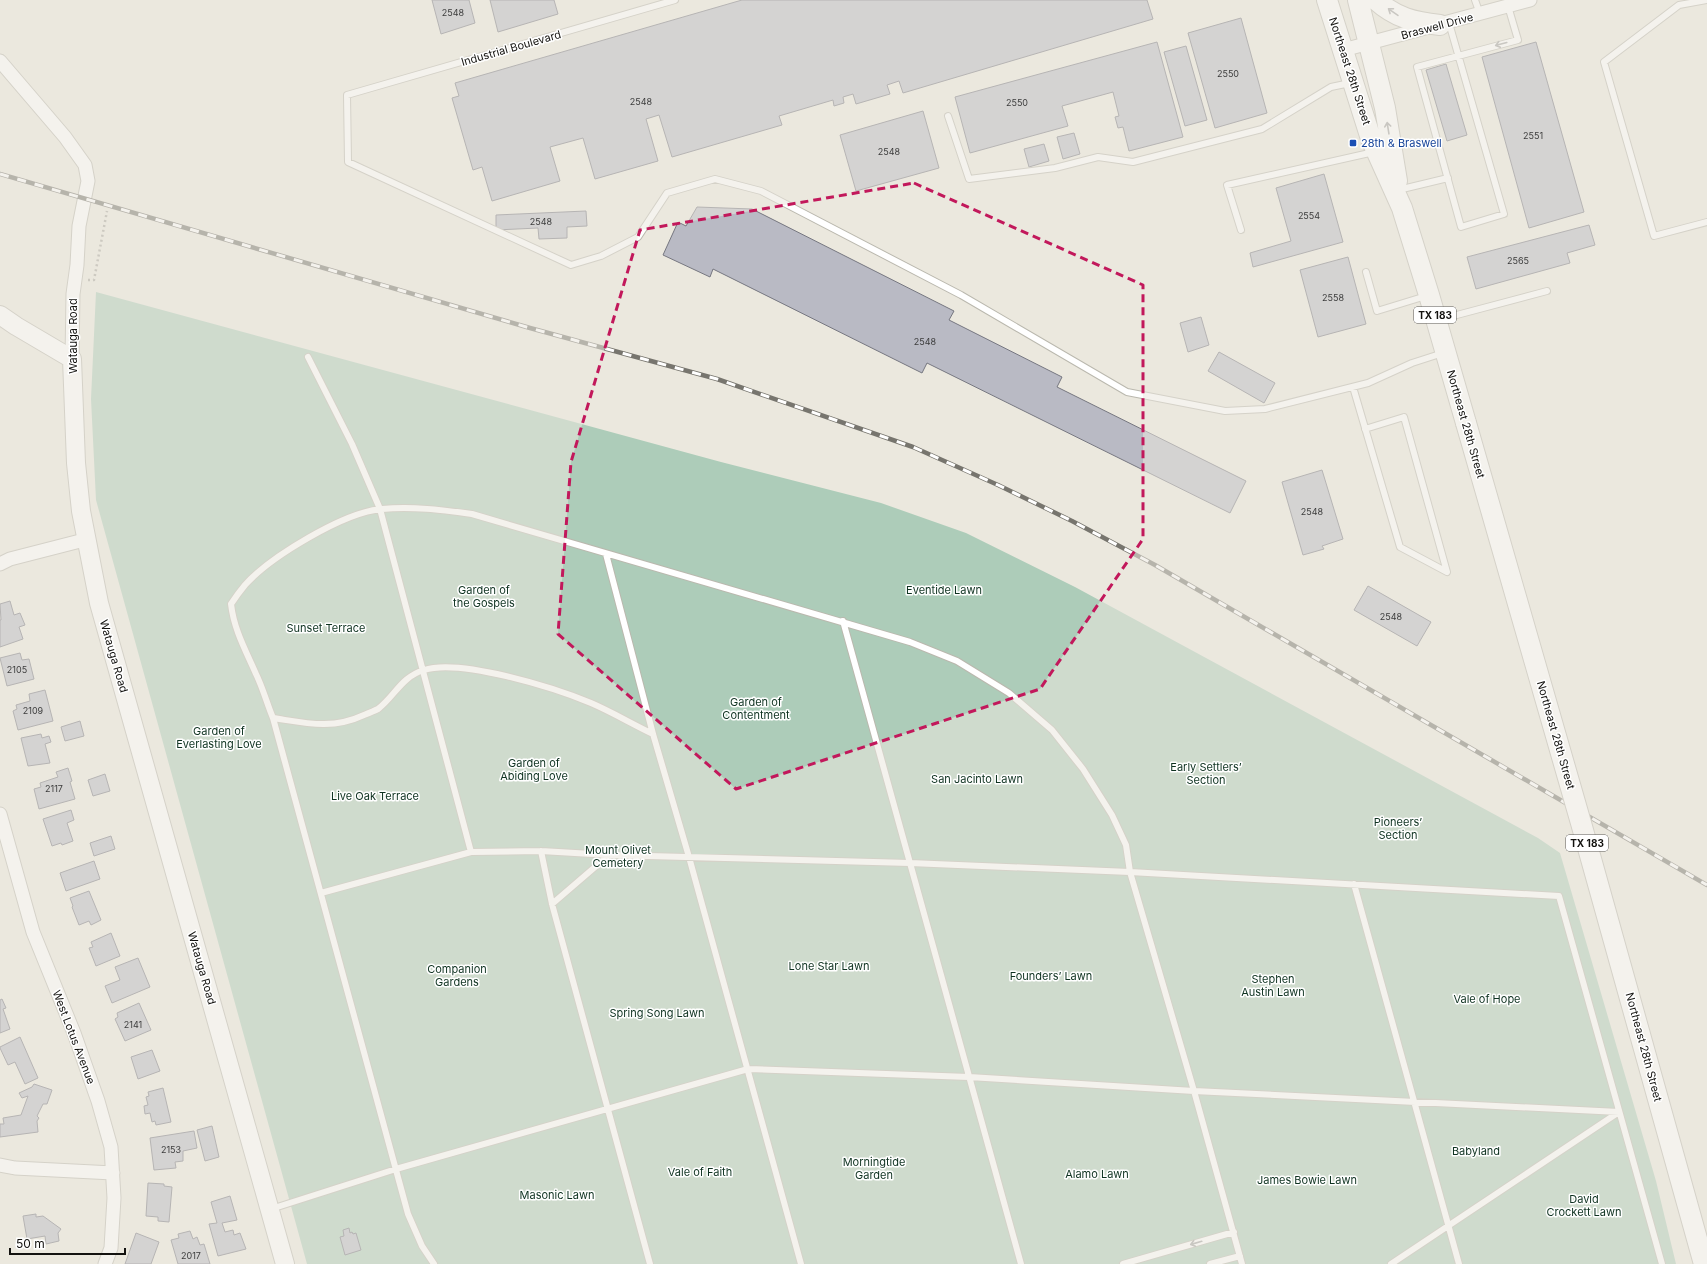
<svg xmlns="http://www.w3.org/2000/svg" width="1707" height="1264" viewBox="0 0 1707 1264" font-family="Inter,sans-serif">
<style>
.green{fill:#adccb9}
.building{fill:#b9bac4;stroke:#767780}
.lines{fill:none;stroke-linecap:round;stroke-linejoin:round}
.lane-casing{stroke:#bab8ae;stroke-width:8}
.street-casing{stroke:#bab8ae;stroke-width:15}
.secondary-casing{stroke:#bab8ae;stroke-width:20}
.primary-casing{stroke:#bab8ae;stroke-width:22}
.path{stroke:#a8a69e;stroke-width:2.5;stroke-dasharray:2 3;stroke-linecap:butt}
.lane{stroke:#fff;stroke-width:6}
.street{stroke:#fff;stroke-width:13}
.secondary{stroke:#fff;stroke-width:18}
.primary{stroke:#fff;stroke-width:20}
.rail-casing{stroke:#77756e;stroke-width:4.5}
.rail{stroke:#fff;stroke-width:3;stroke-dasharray:9;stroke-linecap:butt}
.primary-bridge-casing{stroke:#bab8ae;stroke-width:22;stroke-linecap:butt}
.primary-bridge{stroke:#fff;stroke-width:20}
.oneway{stroke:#a1a09f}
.marked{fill:none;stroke:#c2185b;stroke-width:3;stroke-dasharray:8 5;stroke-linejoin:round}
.transit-dot{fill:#1a4fb4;stroke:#fff;stroke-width:1.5}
.labels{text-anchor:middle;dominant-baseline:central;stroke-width:3;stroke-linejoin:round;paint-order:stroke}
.number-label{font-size:9px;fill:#3c3c3c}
.shield{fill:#fff;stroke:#5a5957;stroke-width:1}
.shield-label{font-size:10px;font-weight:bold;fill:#13120f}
.street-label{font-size:11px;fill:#13120f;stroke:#fff}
.transit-label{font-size:11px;fill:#164399;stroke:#fff;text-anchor:start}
.park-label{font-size:11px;fill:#0e3220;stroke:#fff}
</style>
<rect width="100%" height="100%" fill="#ebe8de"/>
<path class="green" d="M 96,292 L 721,462 L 881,503 L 966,533 L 1075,587 L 1538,838 L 1560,853 L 1656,1181 L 1676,1264 L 307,1264 L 96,500 L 91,399 Z"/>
<path class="building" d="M 432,0 L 469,0 L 475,23 L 441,34 Z
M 490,0 L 554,0 L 558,14 L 498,32 Z
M 742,0 L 1147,0 L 1153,19 L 903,93 L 899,81 L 887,85 L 890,94 L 856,104 L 853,94 L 843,97 L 844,103 L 834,106 L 833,100 L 779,116 L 782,125 L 672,157 L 659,115 L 646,119 L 658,161 L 595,179 L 583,138 L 550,147 L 560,181 L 492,201 L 482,167 L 473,170 L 452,98 L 459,96 L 455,83 Z
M 1241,18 L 1267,113 L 1215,128 L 1188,33 Z
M 1157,42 L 1183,137 L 1129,151 L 1123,127 L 1118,128 L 1115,117 L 1119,116 L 1113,92 L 1062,106 L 1068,126 L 970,153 L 955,97 Z
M 1536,42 L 1584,212 L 1529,228 L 1482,57 Z
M 1186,46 L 1207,120 L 1185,126 L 1164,52 Z
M 1446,64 L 1467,135 L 1447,141 L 1426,70 Z
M 923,111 L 939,168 L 856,191 L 840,135 Z
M 1074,133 L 1080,154 L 1063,159 L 1057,137 Z
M 1044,144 L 1049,161 L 1029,167 L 1024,149 Z
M 1324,174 L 1343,242 L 1253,267 L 1250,253 L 1291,241 L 1276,188 Z
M 697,207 L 752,209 L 954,311 L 949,320 L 1062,377 L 1057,387 L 1246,481 L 1230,513 L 927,363 L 922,373 L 713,269 L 710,277 L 663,255 L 678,222 L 686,226 Z
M 586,211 L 587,226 L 567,227 L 567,238 L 539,239 L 538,228 L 496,230 L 496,215 Z
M 1589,225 L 1595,245 L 1567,253 L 1570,263 L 1476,289 L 1467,257 Z
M 1348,257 L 1366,324 L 1318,337 L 1300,270 Z
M 1201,317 L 1209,345 L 1188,352 L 1180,323 Z
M 1219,352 L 1275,383 L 1264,403 L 1208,371 Z
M 1322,470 L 1343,539 L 1322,546 L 1324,549 L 1303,555 L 1282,482 Z
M 1368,586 L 1431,622 L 1417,646 L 1354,610 Z
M 10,601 L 14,615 L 20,613 L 25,625 L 19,627 L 23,639 L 0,647 L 0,620 L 1,620 L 0,604 Z
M 20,653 L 22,660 L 29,659 L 34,679 L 7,686 L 0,658 Z
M 45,690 L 53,721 L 18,730 L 13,711 L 17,709 L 16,705 L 30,701 L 29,694 Z
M 80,721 L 84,736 L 65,741 L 61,727 Z
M 41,734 L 42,738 L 49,736 L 51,742 L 45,744 L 50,763 L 28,766 L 21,738 Z
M 68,768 L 72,781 L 70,782 L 75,799 L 39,809 L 34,789 L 41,787 L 40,783 L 58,777 L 56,772 Z
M 105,774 L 110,791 L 93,796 L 88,780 Z
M 71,810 L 74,820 L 67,823 L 73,841 L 62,845 L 61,843 L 52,846 L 43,819 Z
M 111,836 L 115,849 L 94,856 L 90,843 Z
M 94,861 L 100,879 L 66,891 L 60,873 Z
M 89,891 L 101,920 L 91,925 L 89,921 L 79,925 L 72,907 L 73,906 L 70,898 Z
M 111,933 L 120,956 L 96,966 L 89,948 L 93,947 L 91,942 Z
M 138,958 L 150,987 L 112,1003 L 105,986 L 120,980 L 115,967 Z
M 2,999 L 6,1008 L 3,1009 L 10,1029 L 0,1033 L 0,1000 Z
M 139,1003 L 151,1030 L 125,1041 L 115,1019 L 118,1017 L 117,1013 Z
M 20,1037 L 38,1078 L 25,1084 L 15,1062 L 8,1065 L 0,1048 L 0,1047 Z
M 152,1050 L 160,1071 L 138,1079 L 131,1057 Z
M 34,1084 L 52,1090 L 47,1104 L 43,1104 L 37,1116 L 39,1118 L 37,1121 L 38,1132 L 0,1137 L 0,1124 L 4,1124 L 3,1118 L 21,1115 L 28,1096 L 22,1098 L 19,1093 L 32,1087 Z
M 163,1088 L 171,1122 L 156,1125 L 155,1121 L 152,1122 L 150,1113 L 145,1114 L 144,1106 L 148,1105 L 146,1097 L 149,1096 L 148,1092 Z
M 212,1126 L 219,1157 L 205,1161 L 197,1130 Z
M 194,1131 L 197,1148 L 183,1151 L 183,1161 L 175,1162 L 176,1168 L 154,1170 L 150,1138 Z
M 148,1183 L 164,1184 L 164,1186 L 172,1187 L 169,1222 L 158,1221 L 158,1217 L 146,1216 Z
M 230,1196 L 237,1220 L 222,1223 L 225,1232 L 233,1230 L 234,1235 L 240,1233 L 246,1249 L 218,1256 L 209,1224 L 217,1223 L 211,1202 Z
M 36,1214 L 36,1217 L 43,1216 L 61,1229 L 58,1233 L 59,1241 L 46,1244 L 45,1236 L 27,1239 L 23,1216 Z
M 349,1228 L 350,1233 L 352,1232 L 353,1234 L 356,1233 L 361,1250 L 345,1255 L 340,1237 L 344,1236 L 343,1230 Z
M 190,1231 L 193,1239 L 197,1237 L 200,1245 L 204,1244 L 210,1264 L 178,1264 L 171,1240 L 179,1238 L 178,1234 Z
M 136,1233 L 159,1242 L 151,1264 L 125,1264 Z"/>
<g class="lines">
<g class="lane-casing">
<path id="lane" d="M 675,0 L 347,95 L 348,162 L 571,265 L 601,256 L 638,237 L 667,193 L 715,179 L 761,191 L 961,295 L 1127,392 L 1225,411 L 1265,409 L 1368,383 L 1412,363 L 1443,353
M 1475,0 L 1480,14
M 1707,0 L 1679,5 L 1604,62 L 1654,236 L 1707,222
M 1449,23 L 1504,214 L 1461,227 L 1417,67 L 1518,40 L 1508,6
M 948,116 L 969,179 L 1055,168 L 1098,157 L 1133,162 L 1262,129 L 1331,87 L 1350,83
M 1398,190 L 1448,178
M 1241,230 L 1227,185 L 1374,152
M 1366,272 L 1377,311 L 1426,296
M 1438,320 L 1547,291
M 308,357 L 352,444 L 380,509 L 471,852
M 1353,387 L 1400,547 L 1447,572 L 1404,417 L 1365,429
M 606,554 L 653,734 L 689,857 L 801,1264
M 843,621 L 1021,1264
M 273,718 C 306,723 332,730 364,715 C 369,713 374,711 378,709 C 395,696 401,677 424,670 C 460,658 555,688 591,703 C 612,712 632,724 653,734
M 541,851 L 552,904 L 650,1264
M 1354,884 L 1459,1264
M 321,893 L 471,852 L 541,851 L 609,855 L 910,863 L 1130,872 L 1559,896 L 1662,1264
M 552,904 L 609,855
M 271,1209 L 396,1169 L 748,1069 L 969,1077 L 1194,1091 L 1619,1112
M 434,1264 L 422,1246 L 408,1214 L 273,718 C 267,704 263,688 256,674 C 246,651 234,630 231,604 C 235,598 240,591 245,585 C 270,557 344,512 382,509 C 412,506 442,510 472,514 L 910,642 L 957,661 L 1009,693 L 1052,730 L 1083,769 L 1112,815 L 1126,845 L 1130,872 L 1194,1091 L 1242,1264
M 1123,1264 L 1234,1232
M 1210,1264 L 1240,1256
M 1391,1264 L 1619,1112"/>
</g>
<g class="street-casing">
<path id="street" d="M 1343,50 L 1530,0
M 0,61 L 65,137 L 85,165 L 88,181 L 79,226 L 77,265 L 73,294 L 72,359
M 0,564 L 10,559 L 88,539
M 0,814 L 33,932 L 74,1033 L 98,1101 L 111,1147 L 114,1198 L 111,1248 L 105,1264
M 0,1165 L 15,1168 L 113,1173"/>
</g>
<g class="secondary-casing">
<path id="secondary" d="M 0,315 L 16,326 L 72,359 L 76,463 L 81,511 L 99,603 L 285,1264"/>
</g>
<g class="primary-casing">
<path id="primary" d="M 1327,0 L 1371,139 L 1402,208 L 1429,295 L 1466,423
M 1358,0 L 1385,108 L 1397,181
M 1376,0 C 1396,18 1414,22 1440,25"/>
</g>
<path class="path" d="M 88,280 L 94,280 L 107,211"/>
<use href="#lane" class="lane"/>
<use href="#street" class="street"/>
<use href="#secondary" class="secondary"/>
<use href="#primary" class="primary"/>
<g class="rail-casing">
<path id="rail" d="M 0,174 L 530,328 L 717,379 L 913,447 L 998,485 L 1072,521 L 1155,565 L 1707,885"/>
</g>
<use href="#rail" class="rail"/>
<g class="primary-bridge-casing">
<path id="primary-bridge" d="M 1466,423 L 1581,823 L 1704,1264"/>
</g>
<use href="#primary-bridge" class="primary-bridge"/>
</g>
<defs><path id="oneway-shaft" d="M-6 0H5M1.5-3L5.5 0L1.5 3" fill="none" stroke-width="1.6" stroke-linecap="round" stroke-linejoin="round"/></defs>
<g class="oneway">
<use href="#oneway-shaft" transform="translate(1393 12) rotate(-145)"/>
<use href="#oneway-shaft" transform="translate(1501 44) rotate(165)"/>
<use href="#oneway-shaft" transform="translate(1388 128) rotate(-99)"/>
<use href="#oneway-shaft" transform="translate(1196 1243) rotate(164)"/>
</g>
<path d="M0 0H1707V1264H0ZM 914,183 L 1143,285 L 1143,539 L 1040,689 L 736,789 L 558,634 L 571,462 L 640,230 Z" fill="#ebe8de" fill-opacity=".55" fill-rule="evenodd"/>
<path class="marked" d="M 914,183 L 1143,285 L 1143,539 L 1040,689 L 736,789 L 558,634 L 571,462 L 640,230 Z"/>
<rect class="transit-dot" x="1349" y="139" width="8" height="8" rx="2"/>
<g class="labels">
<g class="number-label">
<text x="453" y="12">2548</text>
<text x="1228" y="73">2550</text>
<text x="641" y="101">2548</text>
<text x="1017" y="102">2550</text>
<text x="1533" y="135">2551</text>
<text x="889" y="151">2548</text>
<text x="1309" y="215">2554</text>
<text x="541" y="221">2548</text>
<text x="1518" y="260">2565</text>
<text x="1333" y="297">2558</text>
<text x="925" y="341">2548</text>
<text x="1312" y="511">2548</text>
<text x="1391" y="616">2548</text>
<text x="17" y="669">2105</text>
<text x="33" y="710">2109</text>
<text x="54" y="788">2117</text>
<text x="133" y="1024">2141</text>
<text x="171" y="1149">2153</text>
<text x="191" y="1255">2017</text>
</g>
<g class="shield">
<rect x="1414" y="307" width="42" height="16" rx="3"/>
<rect x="1566" y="835" width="42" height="16" rx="3"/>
</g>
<g class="shield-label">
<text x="1435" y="315">TX 183</text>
<text x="1587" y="843">TX 183</text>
</g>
<g class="street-label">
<text transform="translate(1437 26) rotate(-15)">Braswell Drive</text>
<text transform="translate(511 48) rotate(-16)">Industrial Boulevard</text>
<text transform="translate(1350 71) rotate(72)">Northeast 28th Street</text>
<text transform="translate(73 336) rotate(-90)">Watauga Road</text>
<text transform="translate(1466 424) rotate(74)">Northeast 28th Street</text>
<text transform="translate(114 656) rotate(74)">Watauga Road</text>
<text transform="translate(1556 735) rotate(74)">Northeast 28th Street</text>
<text transform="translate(202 968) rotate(74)">Watauga Road</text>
<text transform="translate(74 1037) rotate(69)">West Lotus Avenue</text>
<text transform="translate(1644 1047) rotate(75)">Northeast 28th Street</text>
</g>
<g class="transit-label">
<text x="1361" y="143">28th &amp; Braswell</text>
</g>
<g class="park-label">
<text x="484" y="590">Garden of<tspan x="484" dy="13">the Gospels</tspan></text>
<text x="944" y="590">Eventide Lawn</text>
<text x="326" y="628">Sunset Terrace</text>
<text x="756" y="702">Garden of<tspan x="756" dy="13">Contentment</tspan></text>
<text x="219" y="731">Garden of<tspan x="219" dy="13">Everlasting Love</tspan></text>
<text x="534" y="763">Garden of<tspan x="534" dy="13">Abiding Love</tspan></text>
<text x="1206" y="767">Early Settlers’<tspan x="1206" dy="13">Section</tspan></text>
<text x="977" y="779">San Jacinto Lawn</text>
<text x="375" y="796">Live Oak Terrace</text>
<text x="1398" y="822">Pioneers’<tspan x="1398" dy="13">Section</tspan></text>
<text x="618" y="850">Mount Olivet<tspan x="618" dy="13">Cemetery</tspan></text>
<text x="829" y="966">Lone Star Lawn</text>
<text x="457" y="969">Companion<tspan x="457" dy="13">Gardens</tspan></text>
<text x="1051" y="976">Founders’ Lawn</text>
<text x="1273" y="979">Stephen<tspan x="1273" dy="13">Austin Lawn</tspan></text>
<text x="1487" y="999">Vale of Hope</text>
<text x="657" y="1013">Spring Song Lawn</text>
<text x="1476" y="1151">Babyland</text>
<text x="874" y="1162">Morningtide<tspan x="874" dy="13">Garden</tspan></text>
<text x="700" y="1172">Vale of Faith</text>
<text x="1097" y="1174">Alamo Lawn</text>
<text x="1307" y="1180">James Bowie Lawn</text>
<text x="557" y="1195">Masonic Lawn</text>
<text x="1584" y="1199">David<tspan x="1584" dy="13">Crockett Lawn</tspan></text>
</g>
</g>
<path d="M10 1248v6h115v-6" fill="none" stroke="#13120f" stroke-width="2"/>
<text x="16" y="1248" font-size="12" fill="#13120f" stroke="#ffffff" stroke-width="3" paint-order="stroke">50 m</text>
</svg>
